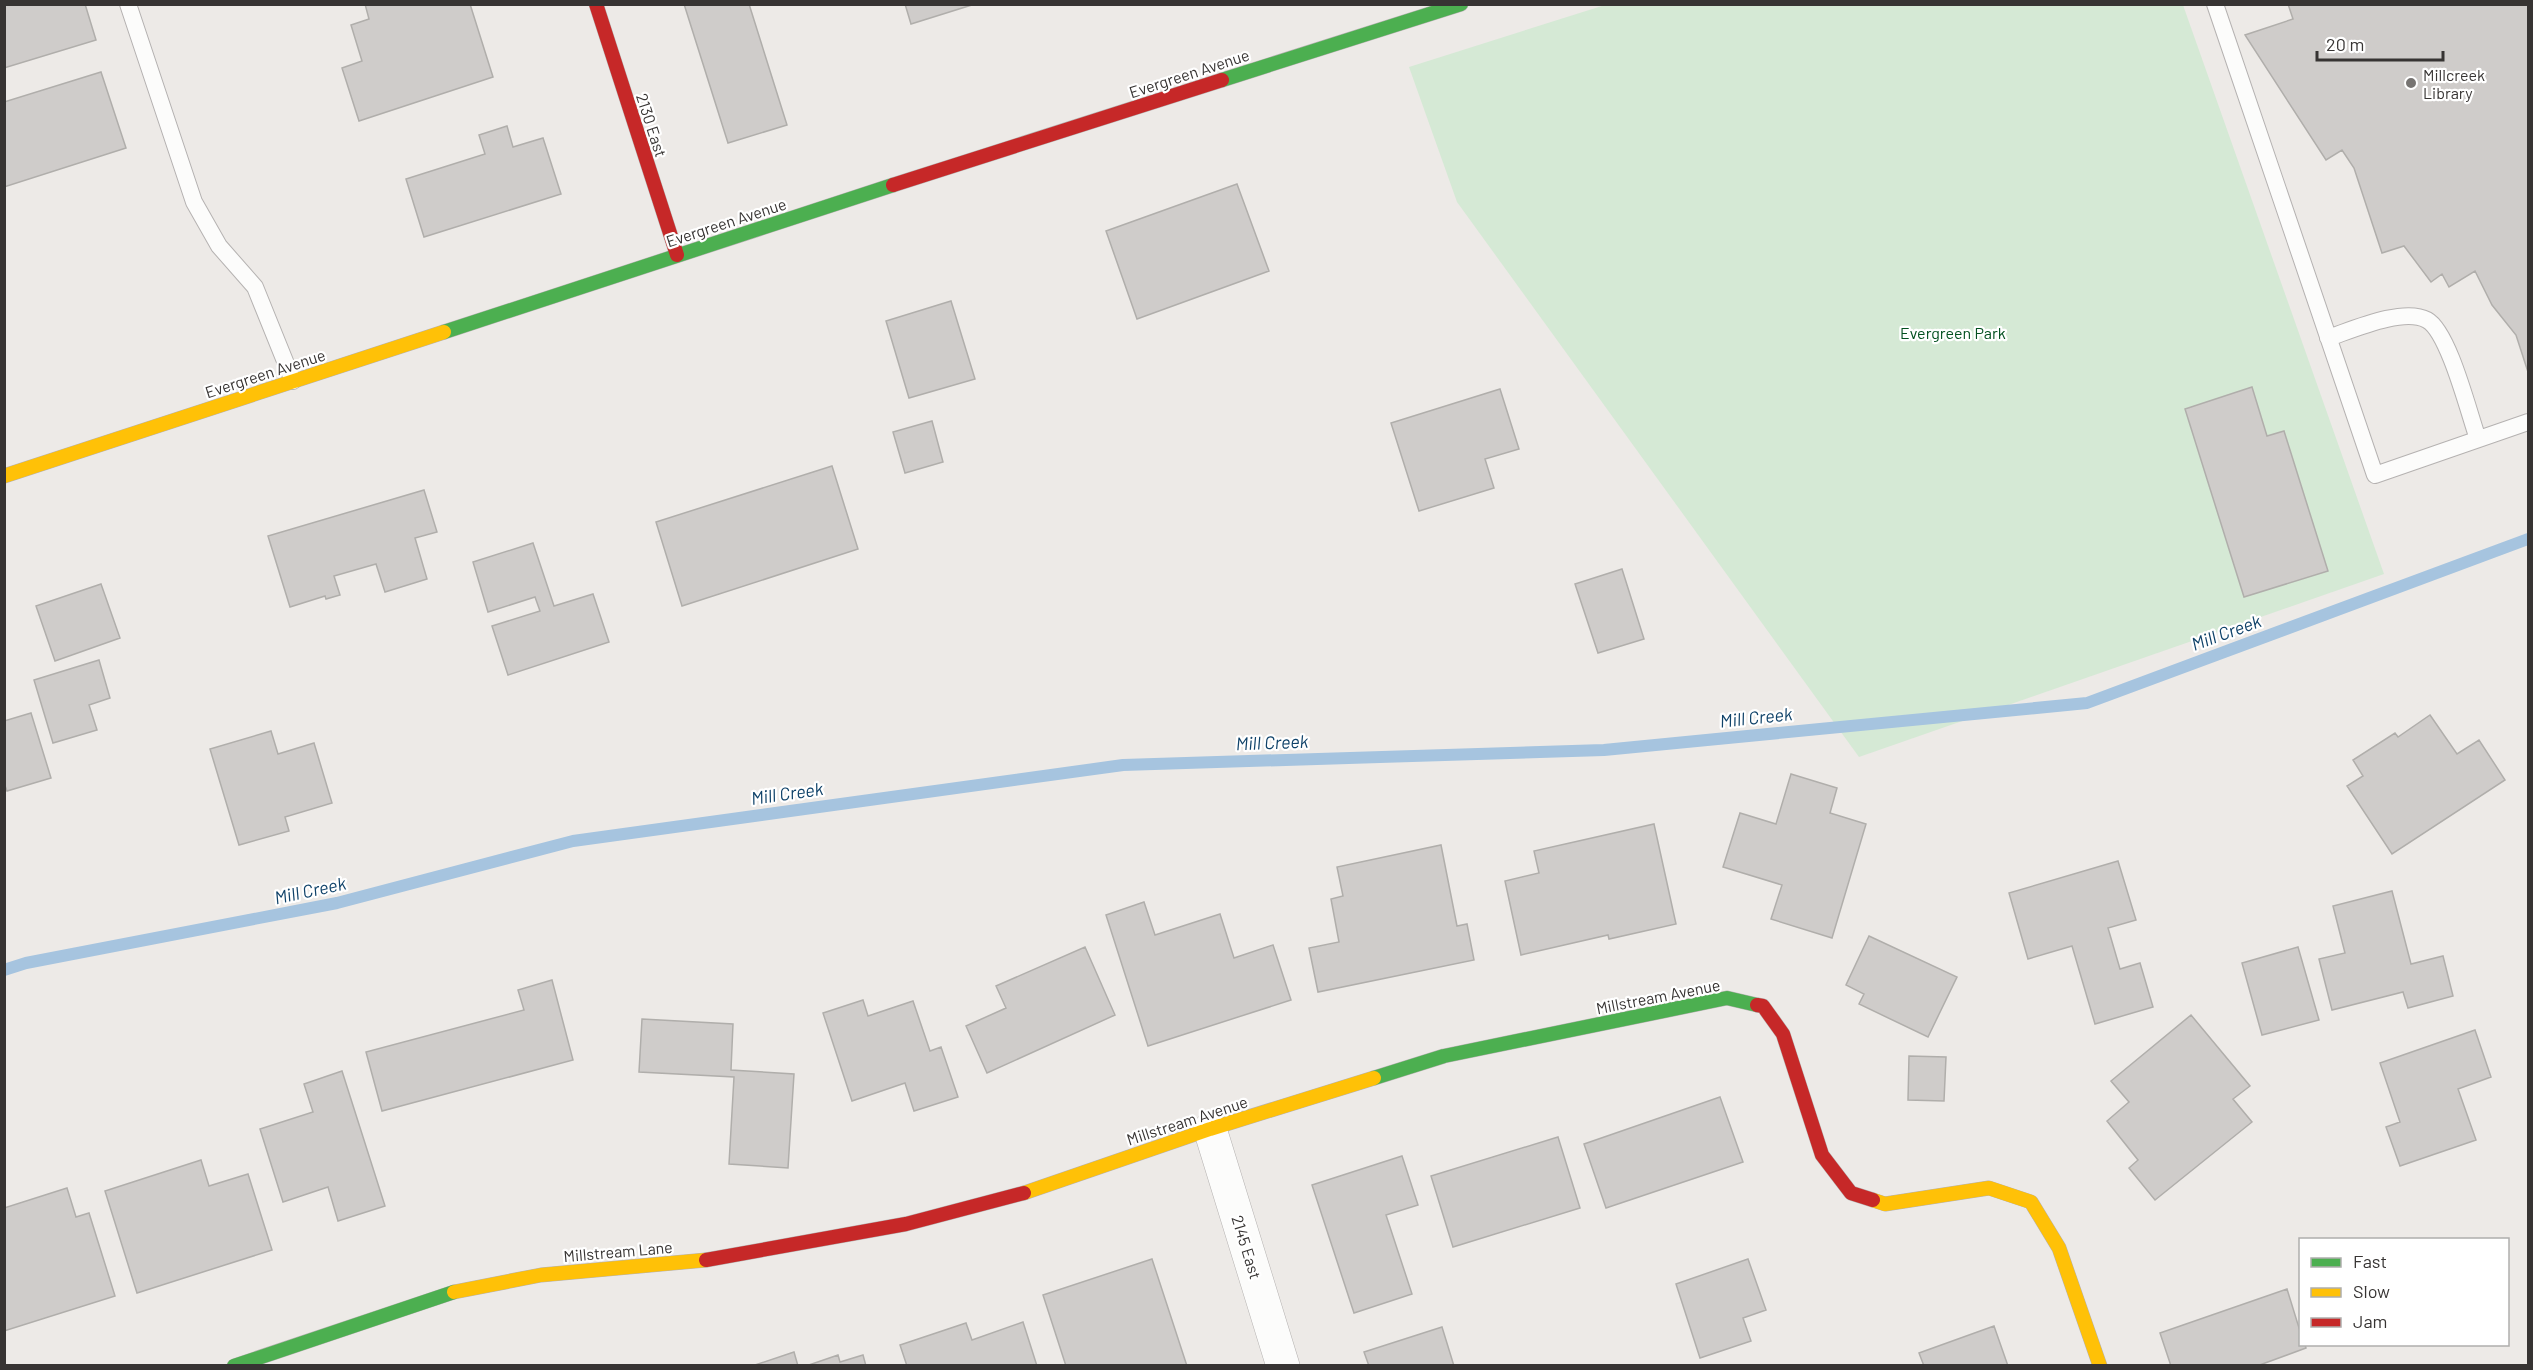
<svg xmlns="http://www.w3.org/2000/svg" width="2533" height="1370" viewBox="0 0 2533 1370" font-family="Barlow,sans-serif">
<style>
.green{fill:#d5e9d5}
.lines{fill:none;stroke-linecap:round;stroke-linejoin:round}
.stream{stroke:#a6c4df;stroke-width:12}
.building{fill:#cfccca;stroke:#b0aeab;stroke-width:1.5}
.lane-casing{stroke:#b5b2b1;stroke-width:18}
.street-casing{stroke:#b5b2b1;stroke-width:34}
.fast-casing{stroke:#b5b2b1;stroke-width:15}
.slow-casing{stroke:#b5b2b1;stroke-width:15}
.jam-casing{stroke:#b5b2b1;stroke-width:15}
.lane{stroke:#fcfcfb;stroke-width:16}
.street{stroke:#fcfcfb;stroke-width:33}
.fast{stroke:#4caf50;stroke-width:14}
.slow{stroke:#ffc107;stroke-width:14}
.jam{stroke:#c62828;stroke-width:14}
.poi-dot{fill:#777472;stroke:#fff;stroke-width:2}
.labels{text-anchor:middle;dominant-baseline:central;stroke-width:4.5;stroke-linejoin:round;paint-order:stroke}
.street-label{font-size:16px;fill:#373433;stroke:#fff}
.poi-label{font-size:16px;fill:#373433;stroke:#fff;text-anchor:start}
.park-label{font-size:16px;fill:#02501f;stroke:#fff}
.water-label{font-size:18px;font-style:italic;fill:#0f4269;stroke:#fff}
</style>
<rect width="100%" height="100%" fill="#edeae7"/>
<path class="green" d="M 1605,5 L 2183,5 L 2384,574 L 1859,757 L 1457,202 L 1409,67 Z"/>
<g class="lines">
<path class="stream" d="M 4,970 L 26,963 L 337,903 L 573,841 L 1123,765 L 1604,750 L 2087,703 L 2528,539"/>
</g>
<path class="building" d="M 4,4 L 85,4 L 96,40 L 4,68 Z
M 365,4 L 470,4 L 493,77 L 359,121 L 342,68 L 362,61 L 351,25 L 369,19 Z
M 684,4 L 749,4 L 787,125 L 728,143 Z
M 905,4 L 975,4 L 911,24 Z
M 2288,4 L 2528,4 L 2528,372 L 2516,335 L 2492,305 L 2475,271 L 2449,287 L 2442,274 L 2431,282 L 2404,246 L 2382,253 L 2354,168 L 2342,150 L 2326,160 L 2245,35 L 2293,19 Z
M 101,72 L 126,148 L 4,187 L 4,102 Z
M 507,126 L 513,147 L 543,138 L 561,194 L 424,237 L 406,179 L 485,154 L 479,135 Z
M 1237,184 L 1269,271 L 1137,319 L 1106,231 Z
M 951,301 L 975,379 L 909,398 L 886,321 Z
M 2252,387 L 2267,436 L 2284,431 L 2328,571 L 2244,597 L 2185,409 Z
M 1500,389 L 1519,449 L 1485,459 L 1494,488 L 1419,511 L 1391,423 Z
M 932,421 L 943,462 L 905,473 L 893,432 Z
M 832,466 L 858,549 L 682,606 L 656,522 Z
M 424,490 L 437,532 L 415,538 L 427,579 L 385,592 L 376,564 L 334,576 L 340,595 L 326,599 L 325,596 L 290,607 L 268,536 Z
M 533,543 L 554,606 L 593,594 L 609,642 L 508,675 L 492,626 L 540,611 L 535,597 L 488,612 L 473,562 Z
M 1622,569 L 1644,639 L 1598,653 L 1575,584 Z
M 101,584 L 120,638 L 55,661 L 36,606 Z
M 99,660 L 110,698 L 89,705 L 97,730 L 53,743 L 34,680 Z
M 31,713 L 51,778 L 7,791 L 4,783 L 4,721 Z
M 2430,715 L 2457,754 L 2479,740 L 2505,780 L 2392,854 L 2347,786 L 2363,776 L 2353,760 L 2395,733 L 2398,737 Z
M 271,731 L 278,754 L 314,743 L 332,803 L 285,817 L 289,831 L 239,845 L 210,749 Z
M 1791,774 L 1837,788 L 1830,813 L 1866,824 L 1832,938 L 1771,919 L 1782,885 L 1723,867 L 1740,813 L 1776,824 Z
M 1654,824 L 1676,924 L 1609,939 L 1608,935 L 1521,955 L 1505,881 L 1539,873 L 1534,851 Z
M 1441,845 L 1457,926 L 1467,924 L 1474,960 L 1318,992 L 1309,948 L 1339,942 L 1331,899 L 1343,896 L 1337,867 Z
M 2118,861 L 2136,920 L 2108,928 L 2120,969 L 2140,963 L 2153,1007 L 2095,1024 L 2072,946 L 2028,959 L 2009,893 Z
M 2392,891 L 2411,964 L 2443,956 L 2453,996 L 2408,1008 L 2403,992 L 2332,1010 L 2319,959 L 2345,953 L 2333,906 Z
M 1144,902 L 1155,935 L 1220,914 L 1234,958 L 1273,945 L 1291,1000 L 1148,1046 L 1106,915 Z
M 1869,936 L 1957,977 L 1928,1037 L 1859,1004 L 1864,994 L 1846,985 Z
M 1085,947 L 1115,1015 L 987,1073 L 966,1026 L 1006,1008 L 996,986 Z
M 2298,947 L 2319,1020 L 2262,1035 L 2242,963 Z
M 552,980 L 573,1060 L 382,1111 L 366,1052 L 524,1010 L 518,990 Z
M 863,1000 L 868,1016 L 913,1001 L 930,1051 L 941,1047 L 958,1097 L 914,1111 L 905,1083 L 852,1101 L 823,1013 Z
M 2191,1015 L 2250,1086 L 2233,1099 L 2252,1122 L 2155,1200 L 2129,1168 L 2138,1160 L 2107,1121 L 2129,1102 L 2111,1081 Z
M 642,1019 L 733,1024 L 731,1070 L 794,1074 L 788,1168 L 729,1164 L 734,1077 L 639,1072 Z
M 2475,1030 L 2491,1077 L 2458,1089 L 2476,1140 L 2400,1166 L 2386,1127 L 2400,1122 L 2380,1063 Z
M 1909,1056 L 1946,1057 L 1944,1101 L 1908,1100 Z
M 342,1071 L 385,1206 L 338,1221 L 328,1187 L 283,1202 L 260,1129 L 313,1112 L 304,1084 Z
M 1720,1097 L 1743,1162 L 1606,1208 L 1584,1144 Z
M 1558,1137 L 1580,1208 L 1453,1247 L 1431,1176 Z
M 1402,1156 L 1418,1205 L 1386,1215 L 1412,1294 L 1354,1313 L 1312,1185 Z
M 201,1160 L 209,1186 L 248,1174 L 272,1250 L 137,1293 L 105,1191 Z
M 67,1188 L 76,1217 L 89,1213 L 115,1296 L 4,1331 L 4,1208 Z
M 1152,1259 L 1187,1366 L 1066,1366 L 1043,1295 Z
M 1748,1259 L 1766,1310 L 1743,1318 L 1751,1341 L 1700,1358 L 1676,1284 Z
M 2287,1289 L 2300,1331 L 2300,1344 L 2305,1344 L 2306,1348 L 2257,1366 L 2171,1366 L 2160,1333 Z
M 1023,1322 L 1037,1366 L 907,1366 L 900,1345 L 966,1323 L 972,1340 Z
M 1994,1326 L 2008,1366 L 1924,1366 L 1919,1353 Z
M 1442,1327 L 1454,1366 L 1369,1366 L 1364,1352 Z
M 794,1352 L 798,1366 L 752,1366 Z
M 838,1355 L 840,1362 L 863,1355 L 866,1366 L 806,1366 Z"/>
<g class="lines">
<g class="lane-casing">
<path id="lane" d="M 128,4 L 194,202 L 219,246 L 255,287 L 293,381
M 2215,4 L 2375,475 L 2528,422
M 2328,338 C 2352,330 2403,307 2427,320 C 2449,332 2469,414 2478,439"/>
</g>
<g class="street-casing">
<path id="street" d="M 1210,1129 L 1283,1366"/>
</g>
<g class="fast-casing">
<path id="fast" d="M 1222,80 L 1461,4
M 444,332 L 893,185
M 1374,1078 L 1444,1056 L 1727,998 L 1757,1005
M 234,1366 L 454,1292"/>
</g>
<g class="slow-casing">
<path id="slow" d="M 4,476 L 444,332
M 1024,1193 L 1210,1129 L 1374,1078
M 1873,1200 L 1885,1204 L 1989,1188 L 2031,1202 L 2059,1248 L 2100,1366
M 454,1292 L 541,1275 L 706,1260"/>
</g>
<g class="jam-casing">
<path id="jam" d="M 596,4 L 677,255
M 893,185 L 1222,80
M 1757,1005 L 1763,1006 L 1783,1034 L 1822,1155 L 1851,1193 L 1873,1200
M 706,1260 L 906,1224 L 1024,1193"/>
</g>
<use href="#lane" class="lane"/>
<use href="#street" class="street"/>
<use href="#fast" class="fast"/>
<use href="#slow" class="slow"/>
<use href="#jam" class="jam"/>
</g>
<circle class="poi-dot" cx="2411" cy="83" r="6"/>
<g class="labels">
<g class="street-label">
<text transform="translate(1189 73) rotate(-18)">Evergreen Avenue</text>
<text transform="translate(652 125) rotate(72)">2130 East</text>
<text transform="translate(726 222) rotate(-18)">Evergreen Avenue</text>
<text transform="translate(265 373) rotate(-18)">Evergreen Avenue</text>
<text transform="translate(1658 996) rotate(-11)">Millstream Avenue</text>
<text transform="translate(1187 1120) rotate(-18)">Millstream Avenue</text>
<text transform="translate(1247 1247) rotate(73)">2145 East</text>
<text transform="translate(618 1251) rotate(-5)">Millstream Lane</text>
</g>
<g class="poi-label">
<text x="2423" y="74">Millcreek<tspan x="2423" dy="18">Library</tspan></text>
</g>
<g class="park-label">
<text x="1953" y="332">Evergreen Park</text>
</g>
<g class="water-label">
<text transform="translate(2226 632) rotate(-20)">Mill Creek</text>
<text transform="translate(1756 717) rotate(-6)">Mill Creek</text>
<text transform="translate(1272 742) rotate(-2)">Mill Creek</text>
<text transform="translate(787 793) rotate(-8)">Mill Creek</text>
<text transform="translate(310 890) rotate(-12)">Mill Creek</text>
</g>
</g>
<rect width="2533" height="1370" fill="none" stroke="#373433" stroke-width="12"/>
<rect x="2299" y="1238" width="210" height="108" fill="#ffffff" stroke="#afaead" stroke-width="1.5"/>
<rect x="2311" y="1258" width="30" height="9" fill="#4caf50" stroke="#afaead" stroke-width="1.5"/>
<text x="2353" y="1268" font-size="18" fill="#373433">Fast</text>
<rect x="2311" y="1288" width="30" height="9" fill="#ffc107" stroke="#afaead" stroke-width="1.5"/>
<text x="2353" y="1298" font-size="18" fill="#373433">Slow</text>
<rect x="2311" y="1318" width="30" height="9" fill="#c62828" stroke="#afaead" stroke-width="1.5"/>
<text x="2353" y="1328" font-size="18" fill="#373433">Jam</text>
<path d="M2317 51v9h126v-9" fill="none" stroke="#373433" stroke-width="3"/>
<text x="2326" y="51" font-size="18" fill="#373433" stroke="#ffffff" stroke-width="4.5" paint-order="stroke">20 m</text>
</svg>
